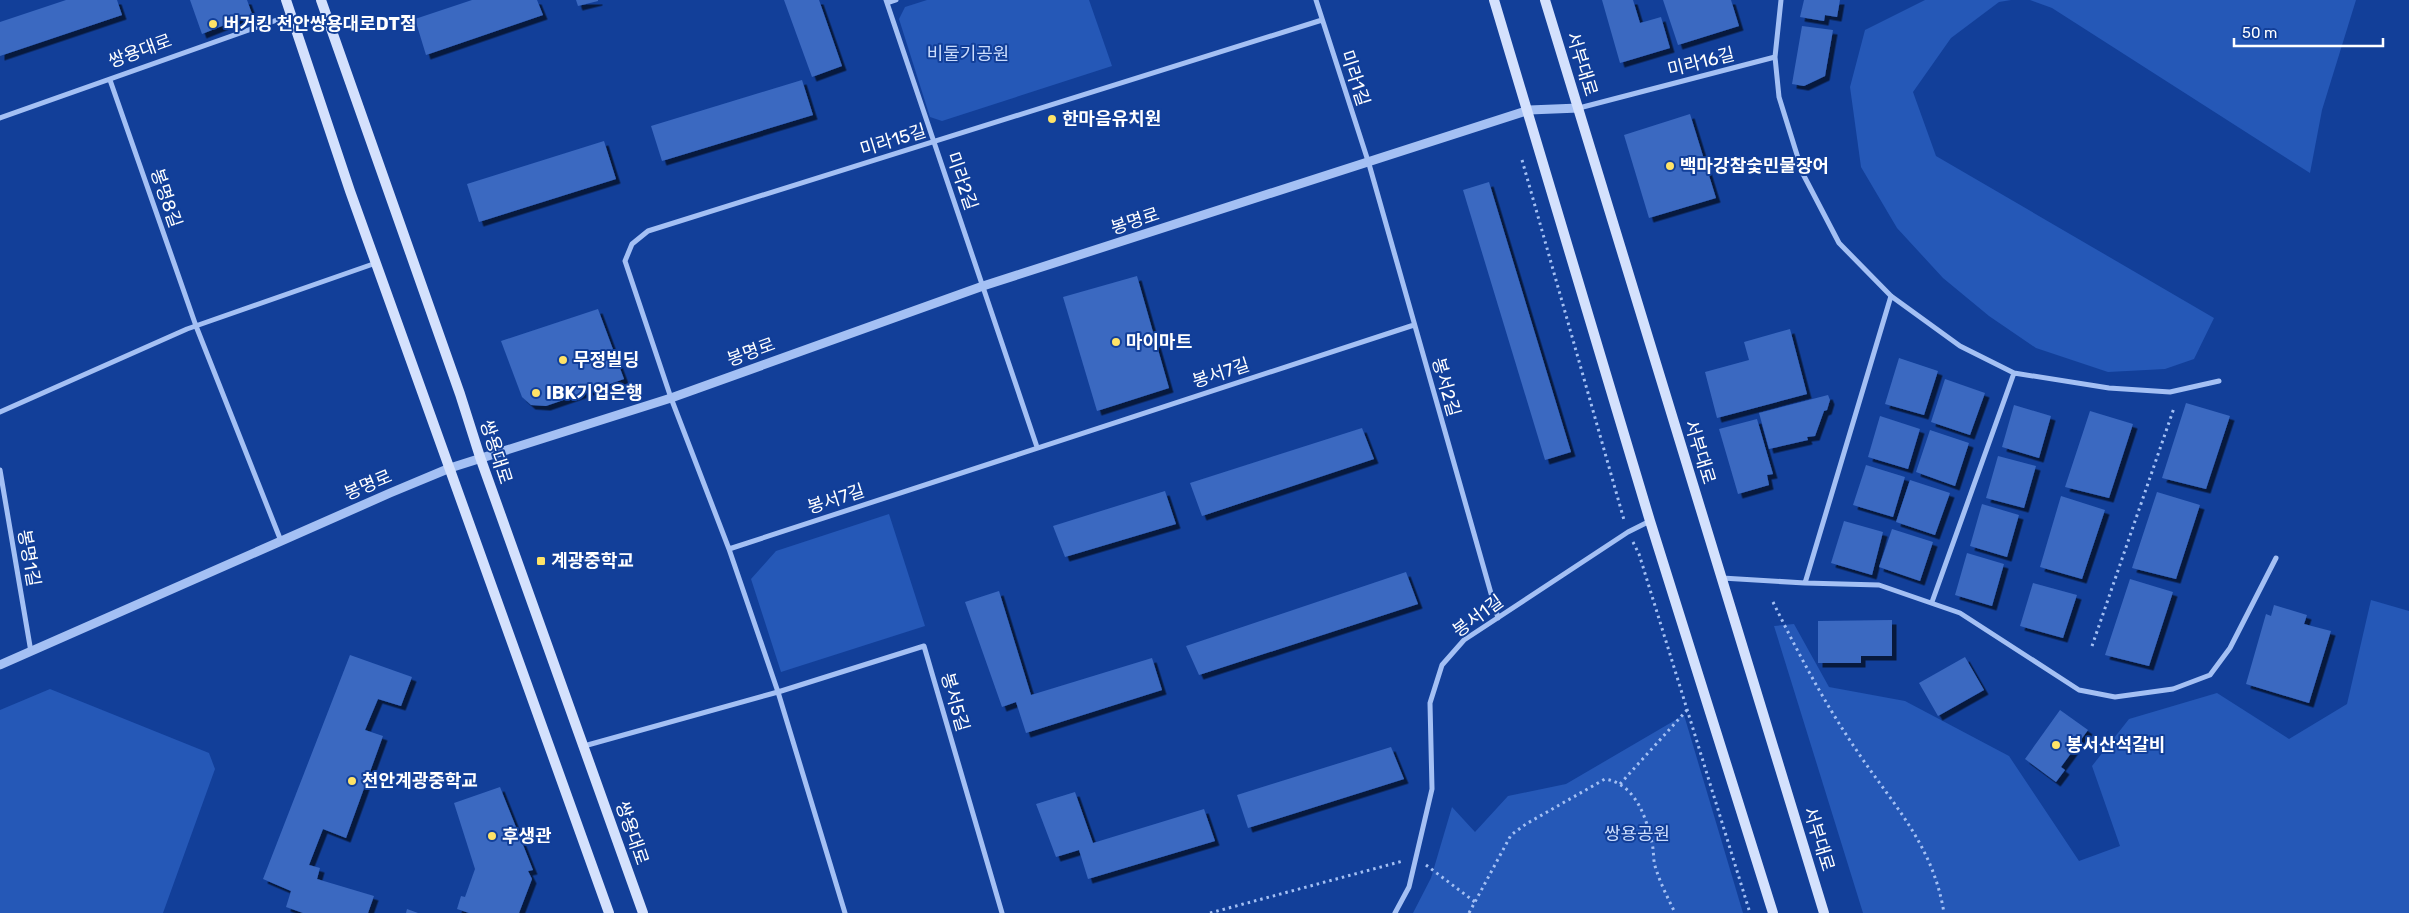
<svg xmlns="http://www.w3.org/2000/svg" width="2409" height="913" viewBox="0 0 2409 913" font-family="Rubik,'Noto Sans KR',sans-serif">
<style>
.green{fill:#2558b7}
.building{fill:#3b69c1;filter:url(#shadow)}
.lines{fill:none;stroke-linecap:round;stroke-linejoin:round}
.path{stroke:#a4c0f4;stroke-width:3;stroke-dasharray:2.5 4;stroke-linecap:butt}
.minor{stroke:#a4c0f4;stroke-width:5}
.tertiary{stroke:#a4c0f4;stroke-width:9}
.secondary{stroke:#d4e1fd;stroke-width:10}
.poi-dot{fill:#ffe367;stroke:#123f99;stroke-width:2}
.labels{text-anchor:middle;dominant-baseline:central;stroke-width:4;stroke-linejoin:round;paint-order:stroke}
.poi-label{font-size:18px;font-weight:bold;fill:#fff;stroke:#123f99;text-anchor:start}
.street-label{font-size:18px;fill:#fff;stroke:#123f99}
.park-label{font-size:18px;fill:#ccddfd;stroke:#123f99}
</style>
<defs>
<filter id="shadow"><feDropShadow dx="4.5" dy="4.5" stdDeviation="0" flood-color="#0009"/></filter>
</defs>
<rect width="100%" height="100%" fill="#123f99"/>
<path class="green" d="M 927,0 L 1089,0 L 1112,66 L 942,121 L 930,117 L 899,19 L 905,7 Z
M 1925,0 L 2011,0 L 1999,2 L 1951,38 L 1913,92 L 1936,156 L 2214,318 L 2194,359 L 2165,369 L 2108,372 L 2036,348 L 1989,316 L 1943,278 L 1897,228 L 1861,167 L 1850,87 L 1865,30 Z
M 2030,0 L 2356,0 L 2322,110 L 2310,173 L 2052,8 Z
M 889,514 L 925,626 L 781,672 L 751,579 L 776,551 Z
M 2371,600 L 2409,611 L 2409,913 L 1863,913 L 1774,626 L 1794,624 L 1829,687 L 1905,701 L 2009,756 L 2079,861 L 2120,846 L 2092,766 L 2129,719 L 2217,693 L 2289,739 L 2347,704 Z
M 50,689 L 209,753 L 215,769 L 163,913 L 0,913 L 0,710 Z
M 1684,715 L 1743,913 L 1413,913 L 1431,878 L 1452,807 L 1475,832 L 1508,796 L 1566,784 Z"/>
<path class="building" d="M 66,0 L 117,0 L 122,15 L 0,56 L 0,22 Z
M 190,0 L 247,0 L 252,14 L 202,34 Z
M 472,0 L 537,0 L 543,15 L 426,55 L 415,19 Z
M 576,0 L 598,0 L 598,1 L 578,6 Z
M 784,0 L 819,0 L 842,66 L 812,77 Z
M 1602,0 L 1633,0 L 1640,23 L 1661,17 L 1670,48 L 1620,63 Z
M 1663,0 L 1731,0 L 1739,26 L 1678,45 Z
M 1804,0 L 1840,0 L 1837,17 L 1825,15 L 1824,21 L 1800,17 Z
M 1802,26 L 1833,30 L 1825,76 L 1804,86 L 1792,84 Z
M 802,80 L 813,115 L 662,161 L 651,126 Z
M 1690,114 L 1716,198 L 1649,218 L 1624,135 Z
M 604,141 L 616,179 L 479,222 L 467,184 Z
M 1489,182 L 1571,452 L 1545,460 L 1463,190 Z
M 1137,276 L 1169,388 L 1097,411 L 1063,297 Z
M 598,309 L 624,379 L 546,406 L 531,405 L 522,397 L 501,341 Z
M 1790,329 L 1807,394 L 1717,418 L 1705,372 L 1749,360 L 1744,342 Z
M 1899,358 L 1938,371 L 1924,415 L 1885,404 Z
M 1945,379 L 1985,393 L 1970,435 L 1931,422 Z
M 1828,395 L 1830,400 L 1827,410 L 1824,411 L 1815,436 L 1807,437 L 1808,440 L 1769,449 L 1759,413 Z
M 2186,403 L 2230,416 L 2206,489 L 2162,478 Z
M 2014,405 L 2051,416 L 2039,458 L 2002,447 Z
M 2090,411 L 2133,424 L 2109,498 L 2065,487 Z
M 1880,416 L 1920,429 L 1908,469 L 1868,457 Z
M 1757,419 L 1773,474 L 1767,475 L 1769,485 L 1738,494 L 1719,429 Z
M 1362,428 L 1374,459 L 1202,516 L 1190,483 Z
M 1930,430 L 1969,443 L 1955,486 L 1916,472 Z
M 1998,456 L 2036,466 L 2024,508 L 1986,498 Z
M 1866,465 L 1905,477 L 1893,517 L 1853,505 Z
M 1910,480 L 1950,493 L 1935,535 L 1896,522 Z
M 1165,491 L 1176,524 L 1065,557 L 1053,526 Z
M 2157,492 L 2200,505 L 2176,579 L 2132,568 Z
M 2061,496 L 2105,510 L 2082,579 L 2040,567 Z
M 1982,504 L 2019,515 L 2007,557 L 1970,546 Z
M 1844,521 L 1883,532 L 1872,575 L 1831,563 Z
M 1892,529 L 1933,542 L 1920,581 L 1879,567 Z
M 1967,553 L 2004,564 L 1992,606 L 1955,595 Z
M 1406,572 L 1418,604 L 1199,675 L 1186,646 Z
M 2130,579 L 2173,592 L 2149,666 L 2105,655 Z
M 2033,583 L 2077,595 L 2063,638 L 2020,626 Z
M 999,591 L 1031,695 L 1152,658 L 1162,690 L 1026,733 L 1016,702 L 1002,707 L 965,602 Z
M 2274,605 L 2307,615 L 2304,624 L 2331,631 L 2309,703 L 2246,684 L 2266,614 L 2271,616 Z
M 1892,620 L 1892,656 L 1861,656 L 1861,663 L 1818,663 L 1818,621 Z
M 350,655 L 412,677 L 401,706 L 378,699 L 365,730 L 383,736 L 346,838 L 323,829 L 309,865 L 320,868 L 317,879 L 374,896 L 368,913 L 303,913 L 286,907 L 291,891 L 263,879 Z
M 1965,657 L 1984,690 L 1938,716 L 1919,683 Z
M 2060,710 L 2088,730 L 2061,767 L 2065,770 L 2056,782 L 2025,759 Z
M 1391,747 L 1404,779 L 1248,828 L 1237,795 Z
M 500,787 L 533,870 L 528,871 L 532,879 L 519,913 L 469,913 L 457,909 L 461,896 L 465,897 L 475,869 L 454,803 Z
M 1075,792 L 1093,843 L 1204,809 L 1215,841 L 1088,879 L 1079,850 L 1056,857 L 1036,804 Z
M 407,909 L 418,913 L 406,913 Z"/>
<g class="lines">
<path class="path" d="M 1522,160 L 1624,520
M 1633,542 L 1639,554 L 1750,913
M 1773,602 C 1798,653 1825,704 1857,751 C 1894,806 1933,845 1944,913
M 2092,646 L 2174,408
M 1620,784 L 1687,710
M 1426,865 L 1475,902
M 1210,913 L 1403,861
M 1469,913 L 1511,835 L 1526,824 L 1605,779 C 1635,784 1646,816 1652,843 C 1654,851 1653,859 1655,866 C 1660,883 1668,898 1675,913"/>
<path class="minor" d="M 886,0 L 1037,447
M 1316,0 L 1369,164 L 1498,618
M 887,3 L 896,0
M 1775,57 L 1779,97 L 1803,174 L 1839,243 L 1891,296 L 1960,346 L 2014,373 L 2109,388 L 2170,392 L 2219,381
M 110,80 L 196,326 L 281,541
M 1579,108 L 1775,57 L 1781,0
M 0,118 L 291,15
M 0,412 L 187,329 L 376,263
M 0,470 L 31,652
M 729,549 L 1414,325
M 1722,578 L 1805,583 L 1879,585 L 1960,613 L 2079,690 L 2115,697 L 2173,689 L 2210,675 L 2230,648 L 2276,558
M 1805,583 L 1891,296
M 1932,602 L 2014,373
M 584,746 L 778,692 L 924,646 L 1002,913
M 845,913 L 778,692 L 729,549 L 671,398 L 625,261 L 632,244 L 648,231 L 1322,20
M 1395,913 L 1409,887 L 1432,789 L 1430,703 L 1442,665 L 1464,640 L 1628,532 L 1650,521"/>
<path class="tertiary" d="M 0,665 L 390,493 L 450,468 L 671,398 L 983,286 L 1529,110 L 1579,108"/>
<path class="secondary" d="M 286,0 L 350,191 L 609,913
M 321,0 L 460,394 L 480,457 L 643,913
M 1494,0 L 1650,521 L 1773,913
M 1545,0 L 1824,913"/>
</g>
<g class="poi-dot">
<circle cx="213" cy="24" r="5"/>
<circle cx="1052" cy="119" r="5"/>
<circle cx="1670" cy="166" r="5"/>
<circle cx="1116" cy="342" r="5"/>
<circle cx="563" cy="360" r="5"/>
<circle cx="536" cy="393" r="5"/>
<rect x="536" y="556" width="10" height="10" rx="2.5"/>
<circle cx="2056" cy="745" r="5"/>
<circle cx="352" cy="781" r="5"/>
<circle cx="492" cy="836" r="5"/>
</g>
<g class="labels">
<g class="poi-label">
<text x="223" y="24">버거킹 천안쌍용대로DT점</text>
<text x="1062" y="119">한마음유치원</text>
<text x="1680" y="166">백마강참숯민물장어</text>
<text x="1126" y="342">마이마트</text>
<text x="573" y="360">무정빌딩</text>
<text x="546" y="393">IBK기업은행</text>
<text x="551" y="561">계광중학교</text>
<text x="2066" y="745">봉서산석갈비</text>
<text x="362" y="781">천안계광중학교</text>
<text x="502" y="836">후생관</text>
</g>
<g class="street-label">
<text transform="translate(140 51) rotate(-20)">쌍용대로</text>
<text transform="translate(1701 62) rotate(-14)">미라16길</text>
<text transform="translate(1582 64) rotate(73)">서부대로</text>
<text transform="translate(1355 78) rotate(72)">미라1길</text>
<text transform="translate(893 140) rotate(-17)">미라15길</text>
<text transform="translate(962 181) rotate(71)">미라2길</text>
<text transform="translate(166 198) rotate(71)">봉명8길</text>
<text transform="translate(1135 221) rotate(-18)">봉명로</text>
<text transform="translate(751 352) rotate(-20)">봉명로</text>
<text transform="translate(1221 373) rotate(-18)">봉서7길</text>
<text transform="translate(1446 387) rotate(74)">봉서2길</text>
<text transform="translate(496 452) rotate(72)">쌍용대로</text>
<text transform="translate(1700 452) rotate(73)">서부대로</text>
<text transform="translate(368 485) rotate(-23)">봉명로</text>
<text transform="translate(836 499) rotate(-18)">봉서7길</text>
<text transform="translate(29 558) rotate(80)">봉명1길</text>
<text transform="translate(1478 616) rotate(-36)">봉서1길</text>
<text transform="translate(955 702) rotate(74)">봉서5길</text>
<text transform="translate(632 833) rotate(71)">쌍용대로</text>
<text transform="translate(1819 839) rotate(73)">서부대로</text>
</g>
<g class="park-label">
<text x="968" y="54">비둘기공원</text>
<text x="1637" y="834">쌍용공원</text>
</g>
</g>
<path d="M2234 38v8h149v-8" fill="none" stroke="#ffffff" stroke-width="2.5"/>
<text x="2242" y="38" font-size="15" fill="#ffffff" stroke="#123f99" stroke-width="4" paint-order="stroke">50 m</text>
</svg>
